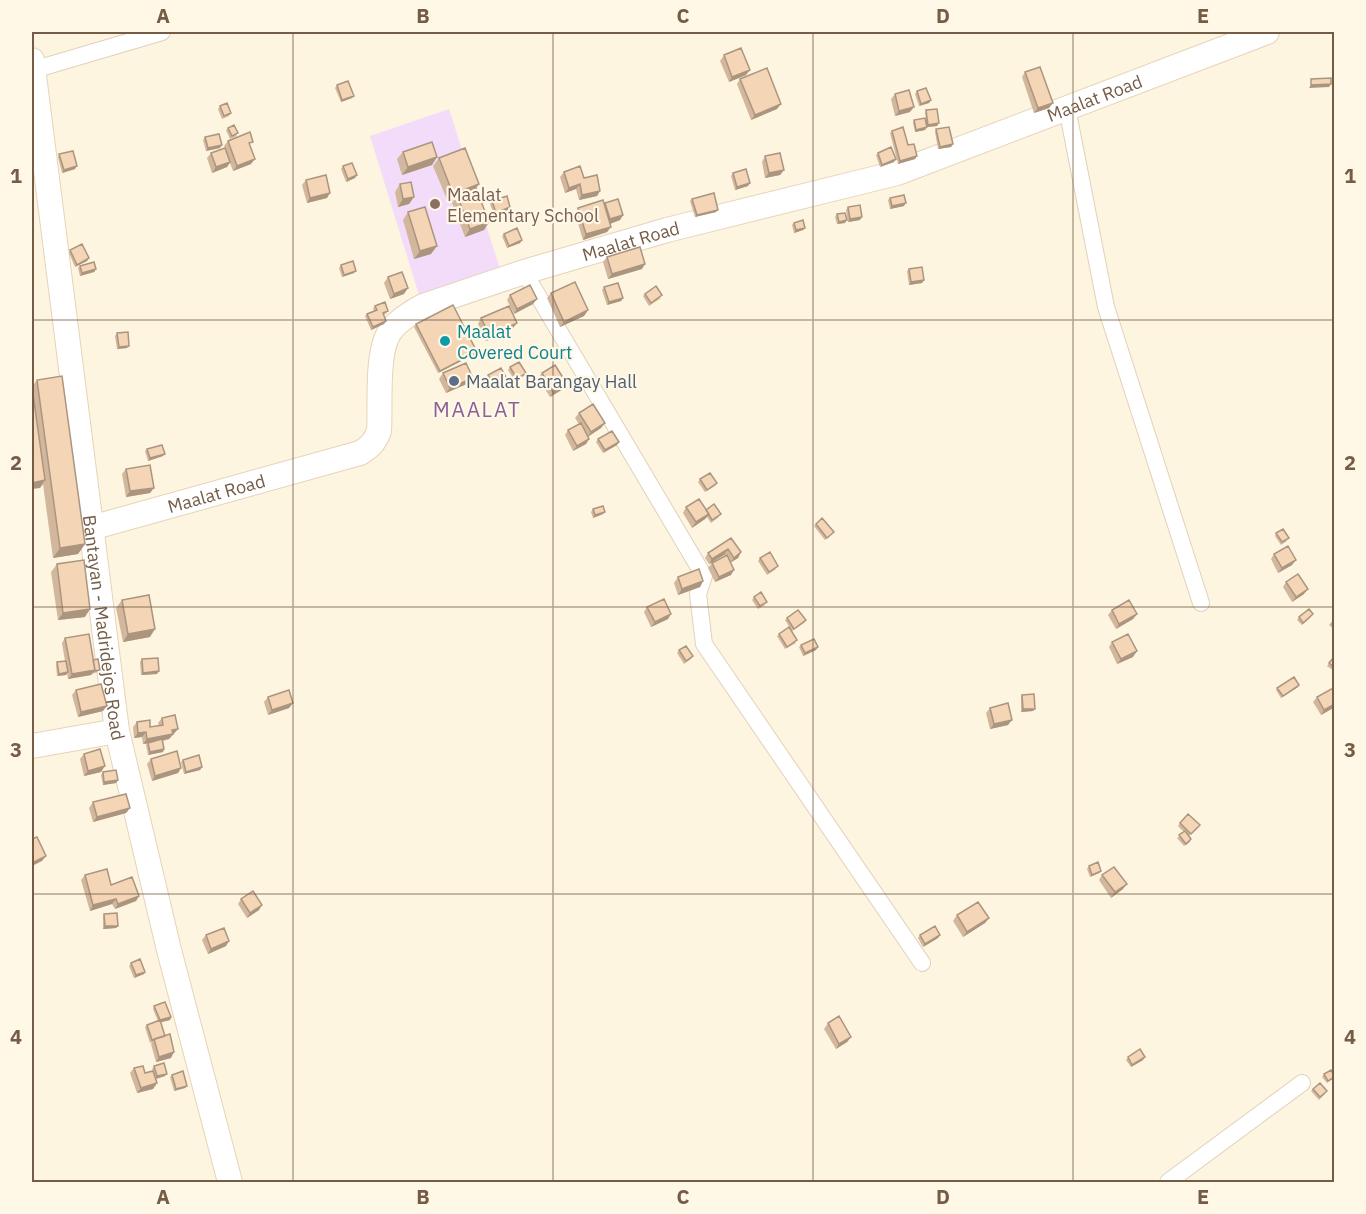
<svg xmlns="http://www.w3.org/2000/svg" width="1366" height="1214" viewBox="0 0 1366 1214" font-family="'IBM Plex Sans',sans-serif">
<style>
.education{fill:#f2dcf9}
.lines{fill:none;stroke-linecap:round;stroke-linejoin:round}
.street-casing{stroke:#e1d1bb;stroke-width:18}
.secondary-casing{stroke:#e7d3b9;stroke-width:26}
.street{stroke:#fff;stroke-width:16}
.secondary{stroke:#fff;stroke-width:24}
.wall{fill:#d2b79d;fill-rule:evenodd}
.shaded-wall{fill:#ab957f}
.building{fill:#f4d5b6;stroke:#ab957f;stroke-width:1.5}
.grid{fill:none;stroke:#745c46;stroke-width:1.5;stroke-opacity:0.55}
.education-dot{fill:#8d6e63;stroke:#fff8e6;stroke-width:2}
.culture-dot{fill:#0f9aa8;stroke:#fff8e6;stroke-width:2}
.service-dot{fill:#5c6f8a;stroke:#fff8e6;stroke-width:2}
.labels{text-anchor:middle;dominant-baseline:central;stroke-width:4.5;stroke-linejoin:round;paint-order:stroke}
.street-label{font-size:18px;fill:#745c46;stroke:#fff8e6}
.education-label{font-size:18px;fill:#785e54;stroke:#fff8e6;text-anchor:start}
.culture-label{font-size:18px;fill:#0d838f;stroke:#fff8e6;text-anchor:start}
.service-label{font-size:18px;fill:#4e5e75;stroke:#fff8e6;text-anchor:start}
.quarter-label{font-size:21px;letter-spacing:1.5px;fill:#8c6198;stroke:#fff8e6}
.neatline{fill:none;stroke:#745c46;stroke-width:2}
.grid-label{font-size:20px;text-anchor:middle;font-weight:bold;fill:#745c46}
</style>
<rect width="100%" height="100%" fill="#fdf5df"/>
<path class="education" d="M 449,109 L 501,272 L 419,295 L 370,136 Z"/>
<g class="lines">
<g class="street-casing">
<path id="street" d="M 33,70 L 162,32
M 1067,108 L 1106,307 L 1201,603
M 524,272 L 704,576 L 698,594 L 704,644 L 922,963
M 1168,1182 L 1302,1083"/>
</g>
<g class="secondary-casing">
<g id="secondary">
<path id="s1" d="M 32,60 L 117,731 L 169,950 L 230,1182"/>
<path id="s2" d="M 91,528 L 360,453 C 370,447 375,442 379,431 C 381,406 375,348 392,329 C 400,319 412,312 423,306 L 524,272 L 667,230 L 897,173 L 1267,32"/>
<path d="M 32,746 L 117,731"/>
</g>
</g>
<use href="#street" class="street"/>
<use href="#secondary" class="secondary"/>
</g>
<path class="wall" d="M 724,55 L 746,75 L 729,82 L 720,61 Z
M 1025,72 L 1049,108 L 1034,113 L 1022,77 Z
M 740,79 L 777,109 L 751,120 L 737,84 Z
M 337,85 L 354,96 L 352,98 L 341,102 L 335,88 Z
M 917,91 L 931,100 L 929,103 L 919,106 L 915,94 Z
M 895,94 L 910,112 L 895,116 L 891,99 Z
M 220,106 L 231,113 L 229,116 L 222,119 L 218,109 Z
M 926,110 L 937,126 L 927,127 L 925,130 L 915,132 L 913,123 L 914,120 L 926,119 L 925,113 Z
M 228,128 L 237,136 L 230,139 L 226,130 Z
M 936,129 L 953,144 L 951,147 L 938,149 L 935,132 Z
M 892,131 L 908,145 L 917,156 L 915,159 L 898,164 L 890,133 Z
M 205,137 L 220,148 L 206,151 L 203,140 Z
M 228,141 L 250,146 L 251,164 L 233,171 L 230,163 L 227,167 L 212,173 L 207,158 L 211,153 L 225,148 L 224,146 Z
M 403,152 L 432,165 L 402,175 L 397,159 Z
M 878,153 L 894,162 L 880,167 L 876,155 Z
M 59,154 L 75,169 L 62,173 L 58,157 Z
M 765,156 L 784,170 L 780,175 L 765,178 L 762,162 Z
M 439,158 L 476,188 L 489,222 L 484,230 L 465,237 L 452,203 L 454,200 L 448,202 L 433,166 Z
M 343,166 L 355,178 L 346,182 L 341,169 Z
M 564,172 L 584,178 L 600,191 L 597,196 L 579,200 L 576,189 L 565,193 L 560,177 Z
M 733,173 L 748,186 L 735,190 L 731,176 Z
M 306,180 L 327,198 L 307,203 L 302,185 Z
M 400,184 L 414,197 L 409,204 L 398,207 L 395,192 Z
M 890,198 L 904,206 L 890,209 L 888,200 Z
M 692,199 L 716,212 L 695,217 L 690,201 Z
M 492,201 L 510,207 L 509,210 L 494,215 L 490,204 Z
M 605,203 L 623,215 L 620,220 L 610,224 L 607,232 L 583,240 L 575,213 L 578,208 L 604,204 Z
M 848,207 L 860,220 L 848,222 L 846,210 Z
M 408,212 L 431,254 L 414,259 L 403,220 Z
M 837,214 L 845,223 L 837,224 L 835,217 Z
M 794,223 L 805,228 L 803,230 L 794,233 L 792,225 Z
M 504,234 L 522,240 L 520,243 L 507,248 L 502,236 Z
M 70,250 L 89,258 L 87,261 L 75,267 L 69,253 Z
M 607,257 L 642,269 L 608,279 L 603,262 Z
M 341,265 L 354,273 L 342,277 L 339,268 Z
M 80,266 L 96,269 L 94,272 L 80,276 L 78,268 Z
M 909,269 L 924,280 L 922,283 L 909,285 L 907,271 Z
M 388,277 L 404,294 L 390,299 L 384,283 Z
M 604,287 L 623,298 L 621,301 L 607,305 L 602,290 Z
M 551,293 L 588,310 L 584,316 L 560,327 L 547,298 Z
M 645,294 L 661,298 L 649,306 L 643,296 Z
M 510,295 L 533,304 L 514,314 L 507,300 Z
M 375,306 L 387,313 L 383,315 L 386,321 L 384,324 L 371,330 L 365,316 L 367,314 L 374,311 L 373,308 Z
M 481,318 L 513,328 L 486,341 L 478,324 Z
M 416,324 L 475,354 L 438,373 L 414,327 Z
M 117,333 L 127,348 L 117,349 L 115,336 Z
M 510,367 L 526,373 L 524,376 L 515,381 L 508,370 Z
M 443,373 L 473,378 L 469,383 L 446,393 L 439,379 Z
M 542,373 L 563,389 L 550,397 L 538,378 Z
M 488,375 L 508,381 L 506,383 L 493,390 L 487,378 Z
M 37,380 L 85,544 L 78,554 L 53,558 L 43,484 L 40,488 L 32,387 Z
M 579,413 L 601,428 L 588,437 L 589,439 L 586,444 L 573,451 L 565,435 L 568,430 L 579,424 L 575,418 Z
M 598,439 L 617,445 L 603,453 L 596,442 Z
M 147,449 L 163,456 L 148,461 L 145,451 Z
M 126,469 L 150,493 L 126,497 L 122,474 Z
M 700,479 L 717,483 L 715,486 L 705,492 L 698,482 Z
M 686,507 L 706,510 L 719,517 L 711,523 L 707,517 L 705,519 L 692,528 L 683,513 Z
M 593,509 L 603,514 L 593,518 L 591,512 Z
M 816,524 L 834,532 L 825,540 L 814,526 Z
M 1276,533 L 1287,541 L 1281,545 L 1275,536 Z
M 731,538 L 741,552 L 738,558 L 731,562 L 731,575 L 715,582 L 708,568 L 712,563 L 709,564 L 705,558 L 708,553 ZM 724,555 L 725,556 L 712,562 Z
M 1274,554 L 1292,565 L 1278,573 L 1271,559 Z
M 760,558 L 776,569 L 767,575 L 758,561 Z
M 57,564 L 85,617 L 58,620 L 51,572 Z
M 678,577 L 703,581 L 700,587 L 678,595 L 674,583 Z
M 1286,582 L 1304,594 L 1292,602 L 1283,587 Z
M 754,597 L 765,605 L 758,609 L 752,600 Z
M 122,600 L 150,637 L 123,642 L 116,608 Z
M 647,607 L 668,619 L 651,627 L 644,612 Z
M 1112,610 L 1137,614 L 1133,619 L 1116,629 L 1108,615 Z
M 1299,617 L 1311,617 L 1302,625 L 1297,620 Z
M 787,618 L 806,620 L 804,623 L 792,631 L 785,620 Z
M 1335,618 L 1335,630 L 1329,625 Z
M 779,634 L 796,643 L 785,649 L 777,636 Z
M 65,638 L 93,660 L 98,672 L 92,674 L 91,675 L 68,679 L 67,673 L 66,675 L 57,676 L 56,665 L 57,662 L 65,661 L 62,643 Z
M 1112,642 L 1133,657 L 1117,664 L 1109,647 Z
M 801,645 L 816,650 L 803,656 L 799,647 Z
M 679,650 L 693,656 L 691,659 L 684,664 L 677,653 Z
M 1334,657 L 1335,671 L 1334,671 L 1327,666 Z
M 142,659 L 157,674 L 141,675 L 140,662 Z
M 1298,687 L 1281,698 L 1276,690 L 1277,688 Z
M 76,690 L 103,711 L 78,717 L 72,695 Z
M 1022,695 L 1035,709 L 1033,711 L 1021,712 L 1021,697 Z
M 268,697 L 293,703 L 289,708 L 268,715 L 264,702 Z
M 1317,697 L 1335,707 L 1321,715 L 1313,702 Z
M 990,708 L 1008,725 L 990,729 L 986,713 Z
M 162,718 L 178,729 L 169,739 L 163,741 L 164,749 L 163,752 L 148,755 L 146,745 L 147,744 L 143,744 L 142,737 L 134,738 L 133,727 L 137,722 L 150,727 L 159,726 L 158,723 Z
M 84,754 L 101,772 L 84,776 L 80,759 Z
M 151,759 L 181,768 L 178,773 L 152,781 L 147,764 Z
M 183,760 L 202,767 L 200,770 L 184,774 L 181,762 Z
M 103,772 L 118,780 L 116,783 L 103,785 L 101,775 Z
M 93,802 L 130,808 L 126,813 L 93,822 L 89,808 Z
M 1180,823 L 1200,825 L 1189,836 L 1190,842 L 1184,846 L 1177,838 L 1184,832 L 1178,826 Z
M 1089,866 L 1101,871 L 1099,873 L 1090,877 L 1087,869 Z
M 85,875 L 111,885 L 139,896 L 136,901 L 115,909 L 112,904 L 90,911 L 81,880 Z
M 1102,875 L 1123,889 L 1111,898 L 1099,880 Z
M 241,899 L 259,910 L 247,918 L 238,904 Z
M 104,914 L 118,926 L 116,928 L 103,929 L 103,916 Z
M 957,915 L 989,918 L 985,923 L 963,937 L 953,921 Z
M 206,935 L 226,946 L 208,954 L 202,940 Z
M 920,935 L 940,935 L 938,938 L 923,947 L 918,938 Z
M 131,963 L 145,972 L 144,974 L 134,978 L 129,966 Z
M 154,1006 L 171,1017 L 170,1020 L 161,1022 L 171,1058 L 156,1062 L 151,1044 L 152,1042 L 150,1043 L 145,1027 L 147,1025 L 158,1021 L 153,1009 Z
M 828,1023 L 851,1037 L 847,1042 L 836,1049 L 824,1029 Z
M 1128,1057 L 1143,1060 L 1131,1067 L 1126,1060 Z
M 154,1066 L 165,1076 L 156,1079 L 157,1083 L 153,1089 L 137,1093 L 130,1073 L 134,1068 L 145,1073 L 153,1071 L 152,1069 Z
M 1324,1074 L 1335,1077 L 1327,1083 L 1322,1077 Z
M 172,1075 L 187,1086 L 185,1088 L 174,1091 L 170,1077 Z
M 1313,1089 L 1325,1094 L 1319,1100 L 1311,1091 Z"/>
<path class="shaded-wall" d="M 750,70 L 746,75 L 729,82 L 732,77 Z
M 1331,84 L 1329,87 L 1309,88 L 1311,85 Z
M 354,96 L 352,98 L 341,102 L 342,100 Z
M 931,100 L 929,103 L 919,106 L 921,104 Z
M 1053,103 L 1049,108 L 1034,113 L 1038,108 Z
M 781,104 L 777,109 L 751,120 L 755,115 Z
M 914,107 L 910,112 L 895,116 L 899,111 Z
M 939,123 L 937,126 L 927,127 L 928,125 Z
M 927,127 L 925,130 L 915,132 L 916,130 Z
M 953,144 L 951,147 L 938,149 L 940,147 Z
M 222,145 L 220,148 L 206,151 L 208,148 Z
M 917,156 L 915,159 L 898,164 L 900,161 Z
M 437,157 L 432,165 L 402,175 L 408,167 Z
M 255,159 L 251,164 L 233,171 L 237,166 Z
M 896,159 L 894,162 L 880,167 L 882,165 Z
M 230,162 L 227,167 L 212,173 L 216,167 Z
M 77,166 L 75,169 L 62,173 L 64,170 Z
M 784,170 L 780,175 L 765,178 L 769,173 Z
M 357,175 L 355,178 L 346,182 L 348,179 Z
M 750,183 L 748,186 L 735,190 L 737,187 Z
M 479,184 L 474,191 L 457,195 L 454,200 L 448,202 L 453,194 Z
M 580,184 L 576,189 L 565,193 L 569,188 Z
M 600,191 L 597,196 L 579,200 L 582,195 Z
M 330,193 L 327,198 L 307,203 L 310,198 Z
M 414,197 L 409,204 L 398,207 L 403,199 Z
M 906,203 L 904,206 L 890,209 L 892,206 Z
M 510,207 L 509,210 L 494,215 L 496,213 Z
M 718,210 L 716,212 L 695,217 L 697,215 Z
M 623,215 L 620,220 L 607,225 L 610,219 Z
M 862,217 L 860,220 L 848,222 L 850,219 Z
M 847,220 L 845,223 L 837,224 L 839,222 Z
M 489,222 L 484,230 L 465,237 L 470,229 Z
M 611,227 L 607,232 L 583,240 L 586,234 Z
M 805,228 L 803,230 L 794,233 L 796,230 Z
M 522,240 L 520,243 L 507,248 L 509,246 Z
M 437,246 L 431,254 L 414,259 L 420,251 Z
M 89,258 L 87,261 L 75,267 L 77,265 Z
M 645,264 L 642,269 L 608,279 L 612,274 Z
M 96,269 L 94,272 L 80,276 L 82,273 Z
M 356,271 L 354,273 L 342,277 L 344,275 Z
M 924,280 L 922,283 L 909,285 L 911,282 Z
M 408,288 L 404,294 L 390,299 L 394,294 Z
M 623,298 L 621,301 L 607,305 L 609,302 Z
M 537,299 L 533,304 L 514,314 L 517,309 Z
M 588,310 L 584,316 L 560,327 L 564,322 Z
M 386,321 L 384,324 L 371,330 L 373,327 Z
M 517,323 L 513,328 L 486,341 L 490,336 Z
M 129,346 L 127,348 L 117,349 L 119,347 Z
M 477,352 L 475,354 L 438,373 L 440,371 Z
M 473,378 L 469,383 L 446,393 L 450,388 Z
M 508,381 L 506,383 L 493,390 L 495,387 Z
M 567,384 L 563,389 L 550,397 L 553,392 Z
M 605,423 L 601,428 L 587,437 L 591,432 Z
M 589,439 L 586,444 L 573,451 L 577,446 Z
M 619,442 L 617,445 L 603,453 L 605,450 Z
M 165,454 L 163,456 L 148,461 L 150,458 Z
M 45,480 L 40,488 L 32,489 L 32,483 Z
M 154,488 L 150,493 L 126,497 L 130,491 Z
M 605,512 L 603,514 L 593,518 L 595,515 Z
M 709,514 L 705,519 L 692,528 L 696,522 Z
M 85,544 L 78,554 L 53,558 L 60,548 Z
M 728,549 L 724,555 L 709,564 L 712,559 Z
M 741,552 L 738,558 L 730,563 L 734,558 Z
M 1296,560 L 1292,565 L 1278,573 L 1282,568 Z
M 734,570 L 731,575 L 715,582 L 719,577 Z
M 703,581 L 700,587 L 678,595 L 682,589 Z
M 1308,589 L 1304,594 L 1292,602 L 1296,597 Z
M 90,609 L 85,617 L 58,620 L 63,613 Z
M 671,614 L 668,619 L 651,627 L 655,622 Z
M 1137,614 L 1133,619 L 1116,629 L 1119,624 Z
M 155,629 L 150,637 L 123,642 L 128,634 Z
M 818,647 L 816,650 L 803,656 L 805,653 Z
M 1137,651 L 1133,657 L 1117,664 L 1121,659 Z
M 95,670 L 91,675 L 68,679 L 72,674 Z
M 159,671 L 157,674 L 141,675 L 143,673 Z
M 68,672 L 66,675 L 57,676 L 59,674 Z
M 1299,685 L 1298,687 L 1281,698 L 1283,696 Z
M 293,703 L 289,708 L 268,715 L 272,710 Z
M 1335,704 L 1335,707 L 1321,715 L 1324,710 Z
M 107,706 L 103,711 L 78,717 L 81,712 Z
M 1023,709 L 1035,709 L 1033,711 L 1021,712 Z
M 1012,720 L 1008,725 L 990,729 L 994,724 Z
M 178,729 L 169,739 L 143,744 L 147,739 Z
M 146,732 L 142,737 L 134,738 L 138,733 Z
M 164,749 L 163,752 L 148,755 L 150,752 Z
M 105,766 L 101,772 L 84,776 L 88,771 Z
M 202,767 L 200,770 L 184,774 L 186,772 Z
M 181,768 L 178,773 L 152,781 L 155,776 Z
M 118,780 L 116,783 L 103,785 L 104,782 Z
M 130,808 L 126,813 L 93,822 L 97,817 Z
M 46,856 L 42,861 L 32,866 L 32,863 Z
M 1101,871 L 1099,873 L 1090,877 L 1092,875 Z
M 1127,884 L 1123,889 L 1111,898 L 1115,892 Z
M 139,896 L 136,901 L 115,909 L 118,904 Z
M 116,899 L 112,904 L 90,911 L 93,905 Z
M 262,905 L 259,910 L 247,918 L 250,913 Z
M 989,918 L 985,923 L 963,937 L 967,932 Z
M 105,926 L 118,926 L 116,928 L 103,929 Z
M 940,935 L 938,938 L 923,947 L 925,944 Z
M 229,941 L 226,946 L 208,954 L 211,949 Z
M 145,972 L 144,974 L 134,978 L 136,975 Z
M 171,1017 L 170,1020 L 158,1023 L 160,1020 Z
M 851,1037 L 847,1042 L 836,1049 L 839,1044 Z
M 174,1052 L 171,1058 L 156,1062 L 159,1057 Z
M 1145,1057 L 1143,1060 L 1131,1067 L 1132,1065 Z
M 167,1074 L 165,1076 L 155,1079 L 157,1076 Z
M 157,1083 L 153,1089 L 137,1093 L 141,1088 Z
M 187,1086 L 185,1088 L 174,1091 L 176,1089 Z"/>
<path class="building" d="M 741,48 L 750,70 L 732,77 L 724,55 Z
M 1040,67 L 1053,103 L 1038,108 L 1025,72 Z
M 767,68 L 781,104 L 755,115 L 740,79 Z
M 1331,78 L 1331,84 L 1311,85 L 1311,79 Z
M 348,81 L 354,96 L 342,100 L 337,85 Z
M 926,88 L 931,100 L 921,104 L 917,91 Z
M 909,90 L 914,107 L 899,111 L 895,94 Z
M 227,103 L 231,113 L 224,116 L 220,106 Z
M 937,109 L 939,123 L 928,125 L 926,110 Z
M 925,118 L 927,127 L 916,130 L 914,120 Z
M 234,125 L 238,133 L 232,136 L 228,128 Z
M 903,127 L 908,145 L 914,144 L 917,156 L 900,161 L 892,131 Z
M 949,127 L 953,144 L 940,147 L 936,129 Z
M 250,132 L 253,142 L 249,143 L 255,159 L 237,166 L 228,141 Z
M 219,134 L 222,145 L 208,148 L 205,137 Z
M 432,142 L 437,157 L 408,167 L 403,152 Z
M 891,147 L 896,159 L 882,165 L 878,153 Z
M 225,148 L 230,162 L 216,167 L 211,153 Z
M 465,148 L 479,184 L 453,194 L 439,158 Z
M 73,151 L 77,166 L 64,170 L 59,154 Z
M 780,153 L 784,170 L 769,173 L 765,156 Z
M 352,163 L 357,175 L 348,179 L 343,166 Z
M 580,166 L 584,178 L 597,175 L 600,191 L 582,195 L 580,184 L 569,188 L 564,172 Z
M 746,169 L 750,183 L 737,187 L 733,173 Z
M 326,175 L 330,193 L 310,198 L 306,180 Z
M 411,182 L 414,197 L 403,199 L 400,184 Z
M 476,188 L 489,222 L 470,229 L 457,195 Z
M 714,193 L 718,210 L 697,215 L 692,199 Z
M 904,195 L 906,203 L 892,206 L 890,198 Z
M 507,196 L 510,207 L 496,213 L 492,201 Z
M 618,199 L 623,215 L 610,219 L 605,203 Z
M 603,200 L 611,227 L 586,234 L 578,208 Z
M 860,205 L 862,217 L 850,219 L 848,207 Z
M 425,207 L 437,246 L 420,251 L 408,212 Z
M 845,213 L 847,220 L 839,222 L 837,214 Z
M 803,220 L 805,228 L 796,230 L 794,223 Z
M 517,228 L 522,240 L 509,246 L 504,234 Z
M 82,244 L 89,258 L 77,265 L 70,250 Z
M 640,247 L 645,264 L 612,274 L 607,257 Z
M 353,261 L 356,271 L 344,275 L 341,265 Z
M 94,262 L 96,269 L 82,273 L 80,266 Z
M 922,267 L 924,280 L 911,282 L 909,269 Z
M 402,272 L 408,288 L 394,294 L 388,277 Z
M 575,282 L 588,310 L 564,322 L 551,293 Z
M 618,283 L 623,298 L 609,302 L 604,287 Z
M 530,285 L 537,299 L 517,309 L 510,295 Z
M 656,286 L 662,295 L 651,303 L 645,294 Z
M 385,302 L 388,311 L 383,313 L 386,321 L 373,327 L 367,314 L 377,310 L 375,306 Z
M 453,305 L 477,352 L 440,371 L 416,324 Z
M 509,306 L 517,323 L 490,336 L 481,318 Z
M 128,332 L 129,346 L 119,347 L 117,333 Z
M 519,362 L 526,373 L 517,379 L 510,367 Z
M 466,363 L 473,378 L 450,388 L 443,373 Z
M 555,365 L 567,384 L 553,392 L 542,373 Z
M 501,368 L 508,381 L 495,387 L 488,375 Z
M 62,376 L 85,544 L 60,548 L 37,380 Z
M 32,387 L 45,480 L 32,483 Z
M 593,404 L 605,423 L 591,432 L 579,413 Z
M 581,423 L 589,439 L 577,446 L 568,430 Z
M 612,431 L 619,442 L 605,450 L 598,439 Z
M 162,445 L 165,454 L 150,458 L 147,449 Z
M 150,465 L 154,488 L 130,491 L 126,469 Z
M 710,473 L 717,483 L 707,490 L 700,479 Z
M 699,499 L 709,514 L 696,522 L 686,507 Z
M 714,504 L 721,514 L 712,520 L 706,510 Z
M 603,506 L 605,512 L 595,515 L 593,509 Z
M 822,518 L 834,532 L 827,538 L 816,524 Z
M 1283,529 L 1289,538 L 1282,542 L 1276,533 Z
M 731,538 L 741,552 L 734,558 L 728,549 L 712,559 L 708,553 Z
M 1288,546 L 1296,560 L 1282,568 L 1274,554 Z
M 770,552 L 778,566 L 769,572 L 760,558 Z
M 727,555 L 734,570 L 719,577 L 712,563 Z
M 84,560 L 90,609 L 63,613 L 57,564 Z
M 699,569 L 703,581 L 682,589 L 678,577 Z
M 1298,574 L 1308,589 L 1296,597 L 1286,582 Z
M 761,592 L 767,602 L 760,606 L 754,597 Z
M 149,595 L 155,629 L 128,634 L 122,600 Z
M 664,599 L 671,614 L 655,622 L 647,607 Z
M 1129,600 L 1137,614 L 1119,624 L 1112,610 Z
M 1309,609 L 1313,614 L 1303,623 L 1299,617 Z
M 798,610 L 806,620 L 794,629 L 787,618 Z
M 789,627 L 797,640 L 787,647 L 779,634 Z
M 89,634 L 95,670 L 72,674 L 65,638 Z
M 1128,634 L 1137,651 L 1121,659 L 1112,642 Z
M 814,639 L 818,647 L 805,653 L 801,645 Z
M 686,646 L 693,656 L 686,661 L 679,650 Z
M 1334,657 L 1335,657 L 1335,668 L 1329,663 Z
M 158,658 L 159,671 L 143,673 L 142,659 Z
M 98,659 L 100,670 L 94,671 L 94,670 L 95,670 L 93,660 Z
M 66,661 L 68,672 L 59,674 L 57,662 Z
M 1294,677 L 1299,685 L 1283,696 L 1277,688 Z
M 101,684 L 107,706 L 81,712 L 76,690 Z
M 1335,687 L 1335,704 L 1324,710 L 1317,697 Z
M 289,690 L 293,703 L 272,710 L 268,697 Z
M 1034,694 L 1035,709 L 1023,709 L 1022,695 Z
M 1008,703 L 1012,720 L 994,724 L 990,708 Z
M 175,715 L 178,729 L 172,730 L 173,734 L 147,739 L 146,732 L 138,733 L 137,722 L 150,720 L 150,727 L 163,725 L 162,718 Z
M 162,739 L 164,749 L 150,752 L 148,743 Z
M 100,749 L 105,766 L 88,771 L 84,754 Z
M 177,751 L 181,768 L 155,776 L 151,759 Z
M 199,755 L 202,767 L 186,772 L 183,760 Z
M 116,770 L 118,780 L 104,782 L 103,772 Z
M 126,794 L 130,808 L 97,817 L 93,802 Z
M 1188,814 L 1200,825 L 1191,834 L 1180,823 Z
M 1185,831 L 1191,839 L 1186,844 L 1179,835 Z
M 37,837 L 46,856 L 32,863 L 32,839 Z
M 1098,862 L 1101,871 L 1092,875 L 1089,866 Z
M 1114,867 L 1127,884 L 1115,892 L 1102,875 Z
M 107,869 L 111,885 L 132,877 L 139,896 L 118,904 L 116,899 L 93,905 L 85,875 Z
M 253,891 L 262,905 L 250,913 L 241,899 Z
M 978,902 L 989,918 L 967,932 L 957,915 Z
M 117,913 L 118,926 L 105,926 L 104,914 Z
M 935,926 L 940,935 L 925,944 L 920,935 Z
M 224,928 L 229,941 L 211,949 L 206,935 Z
M 140,959 L 145,972 L 136,975 L 131,963 Z
M 165,1002 L 171,1017 L 160,1020 L 154,1006 Z
M 839,1016 L 851,1037 L 839,1044 L 828,1023 Z
M 160,1020 L 165,1036 L 152,1040 L 147,1025 Z
M 170,1034 L 174,1052 L 159,1057 L 154,1039 Z
M 1140,1049 L 1145,1057 L 1132,1065 L 1128,1057 Z
M 164,1063 L 167,1074 L 157,1076 L 154,1066 Z
M 143,1066 L 145,1073 L 153,1071 L 157,1083 L 141,1088 L 134,1068 Z
M 1331,1070 L 1335,1077 L 1328,1081 L 1324,1074 Z
M 183,1071 L 187,1086 L 176,1089 L 172,1075 Z
M 1320,1083 L 1327,1091 L 1320,1097 L 1313,1089 Z"/>
<path class="grid" d="M 293,32 L 293,1182M 553,32 L 553,1182M 813,32 L 813,1182M 1073,32 L 1073,1182M 32,320 L 1334,320M 32,607 L 1334,607M 32,894 L 1334,894"/>
<circle class="education-dot" cx="435" cy="204" r="6"/>
<circle class="culture-dot" cx="445" cy="341" r="6"/>
<circle class="service-dot" cx="454" cy="381" r="6"/>
<g class="labels">
<g class="street-label">
<text stroke="none"><textPath href="#s2" startOffset="1156">Maalat Road</textPath></text>
<text stroke="none"><textPath href="#s2" startOffset="670">Maalat Road</textPath></text>
<text stroke="none"><textPath href="#s2" startOffset="130">Maalat Road</textPath></text>
<text stroke="none"><textPath href="#s1" startOffset="572">Bantayan - Madridejos Road</textPath></text>
</g>
<g class="education-label">
<text x="447" y="194">Maalat<tspan x="447" dy="21">Elementary School</tspan></text>
</g>
<g class="culture-label">
<text x="457" y="331">Maalat<tspan x="457" dy="21">Covered Court</tspan></text>
</g>
<g class="service-label">
<text x="466" y="381">Maalat Barangay Hall</text>
</g>
<g class="quarter-label">
<text x="477" y="409">MAALAT</text>
</g>
</g>
<rect width="1366" height="1214" fill="none" stroke="#fff8e6" stroke-width="66"/>
<rect x="33" y="33" width="1300" height="1148" class="neatline"/>
<g class="grid-label">
<text x="163" y="23">A</text>
<text x="423" y="23">B</text>
<text x="683" y="23">C</text>
<text x="943" y="23">D</text>
<text x="1203" y="23">E</text>
<text x="16" y="183">1</text>
<text x="1350" y="183">1</text>
<text x="16" y="470">2</text>
<text x="1350" y="470">2</text>
<text x="16" y="757">3</text>
<text x="1350" y="757">3</text>
<text x="16" y="1044">4</text>
<text x="1350" y="1044">4</text>
<text x="163" y="1204">A</text>
<text x="423" y="1204">B</text>
<text x="683" y="1204">C</text>
<text x="943" y="1204">D</text>
<text x="1203" y="1204">E</text>
</g>
</svg>
